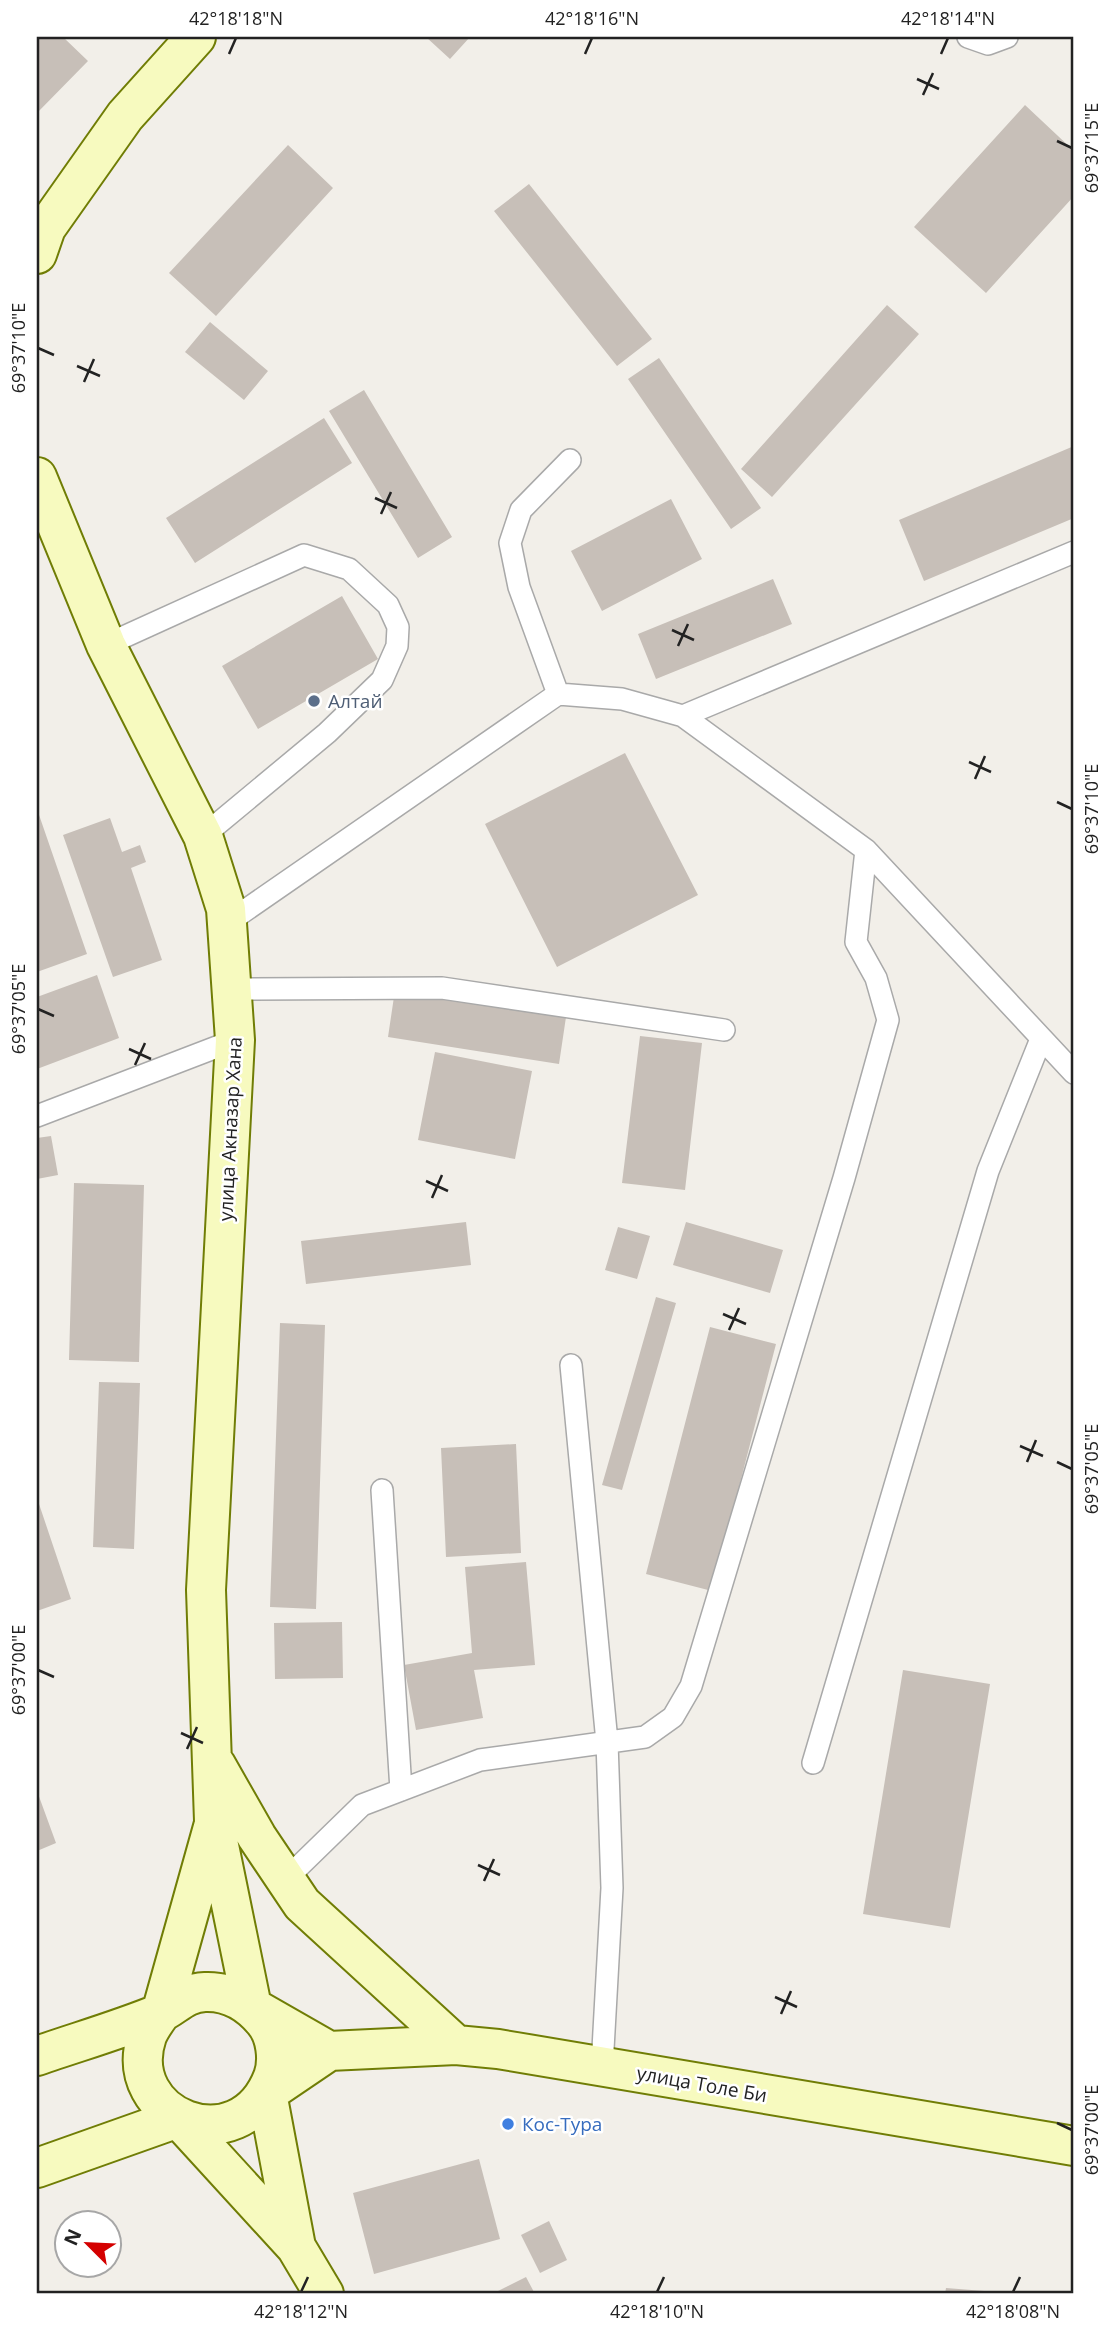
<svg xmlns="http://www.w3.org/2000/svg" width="1111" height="2331" viewBox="0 0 1111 2331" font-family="'Open Sans',sans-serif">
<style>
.building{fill:#c7bfb8}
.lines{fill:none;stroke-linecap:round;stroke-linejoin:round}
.lane-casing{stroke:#a9a9a9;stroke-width:24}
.secondary-casing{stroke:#707d05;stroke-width:42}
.lane{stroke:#fff;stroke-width:21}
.secondary{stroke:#f7fabf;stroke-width:38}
.ticks{fill:none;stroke:#222;stroke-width:2.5}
.service-dot{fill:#5c6f8a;stroke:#fff;stroke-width:2.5}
.shop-dot{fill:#3f7fe0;stroke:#fff;stroke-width:2.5}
.labels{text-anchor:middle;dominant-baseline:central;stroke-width:5;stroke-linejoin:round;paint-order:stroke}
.service-label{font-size:19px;fill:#4e5e75;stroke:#fff;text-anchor:start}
.street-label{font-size:19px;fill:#222;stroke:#fff}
.shop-label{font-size:19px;fill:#366cbe;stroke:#fff;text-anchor:start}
.neatline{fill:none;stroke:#222;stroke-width:2.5}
.ticks-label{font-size:18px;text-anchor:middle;fill:#222}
</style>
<rect width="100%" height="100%" fill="#f2efe9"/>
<path class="building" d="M 37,37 L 63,37 L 88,61 L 37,113 Z
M 426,37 L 470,37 L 450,59 Z
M 1025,105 L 1074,151 L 1074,196 L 986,293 L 914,227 Z
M 288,145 L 333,188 L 216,316 L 169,273 Z
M 529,184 L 652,339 L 617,366 L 494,211 Z
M 887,305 L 919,334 L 772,497 L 741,469 Z
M 210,322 L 268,371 L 244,400 L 185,352 Z
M 659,358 L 761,508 L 731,529 L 628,379 Z
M 364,390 L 452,537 L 418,558 L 329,411 Z
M 324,418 L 352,463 L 195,563 L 166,518 Z
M 1074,446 L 1074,518 L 924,581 L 899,520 Z
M 671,499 L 702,559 L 602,611 L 571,551 Z
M 773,579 L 792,624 L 656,679 L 638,634 Z
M 342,596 L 378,659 L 258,729 L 222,666 Z
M 625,753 L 698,895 L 557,967 L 485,824 Z
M 37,809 L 87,954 L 37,972 Z
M 110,818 L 122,852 L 140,845 L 146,862 L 131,868 L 162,960 L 113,977 L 63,835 Z
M 97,975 L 119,1038 L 37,1069 L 37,997 Z
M 395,990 L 566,1017 L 559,1064 L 388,1037 Z
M 640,1036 L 702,1043 L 685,1190 L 622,1183 Z
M 435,1052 L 532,1071 L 515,1159 L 418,1140 Z
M 51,1136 L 58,1175 L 37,1179 L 37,1138 Z
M 74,1183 L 144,1185 L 139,1362 L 69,1360 Z
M 466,1222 L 471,1265 L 306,1284 L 301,1241 Z
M 686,1222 L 783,1250 L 770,1293 L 673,1265 Z
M 618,1227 L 650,1236 L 637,1279 L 605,1270 Z
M 656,1297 L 676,1303 L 622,1490 L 602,1485 Z
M 280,1323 L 325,1325 L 316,1609 L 270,1607 Z
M 710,1327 L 776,1344 L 712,1591 L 646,1574 Z
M 99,1382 L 140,1383 L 134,1549 L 93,1547 Z
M 516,1444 L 521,1553 L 446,1557 L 441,1448 Z
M 37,1498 L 71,1599 L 37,1611 Z
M 526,1562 L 535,1665 L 474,1670 L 483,1718 L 416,1730 L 404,1665 L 472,1653 L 465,1567 Z
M 342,1622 L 343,1678 L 275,1679 L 274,1623 Z
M 903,1670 L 990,1684 L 950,1928 L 863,1914 Z
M 37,1791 L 56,1843 L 37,1851 Z
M 479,2159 L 500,2239 L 374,2274 L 353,2193 Z
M 549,2221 L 567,2260 L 540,2273 L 521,2235 Z
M 526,2277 L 535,2294 L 492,2294 Z
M 946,2288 L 997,2292 L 997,2294 L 945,2294 Z"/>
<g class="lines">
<g class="lane-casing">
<path id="lane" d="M 968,37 L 988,44 L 1007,37
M 106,645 L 304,555 L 349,569 L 388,605 L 398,627 L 397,646 L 382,680 L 327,733 L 203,836
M 558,694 L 519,587 L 510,543 L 521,510 L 570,460
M 683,716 L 1074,552
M 227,923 L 558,694 L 622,699 L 683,716 L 866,850 L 1074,1073
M 231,989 L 442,988 L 724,1030
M 37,1116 L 235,1040
M 571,1365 L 607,1742 L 612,1888 L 602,2067
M 382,1490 L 401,1790
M 813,1763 L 988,1171 L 1041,1039
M 286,1879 L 362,1805 L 480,1760 L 645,1737 L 673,1717 L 691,1686 L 844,1178 L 888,1020 L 876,978 L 856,942 L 866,850"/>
</g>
<g class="secondary-casing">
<path id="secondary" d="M 37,254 L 46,228 L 125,116 L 196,37
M 37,477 L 106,645 L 203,836 L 226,909 L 235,1040 L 206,1590 L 214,1821 L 252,2007 L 329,2051
M 216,1765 L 257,1837 L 302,1904 L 456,2045
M 37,2056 C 77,2042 119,2030 158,2014 C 175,2007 183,1993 205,1992 C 230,1991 249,2003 264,2021 C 276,2035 279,2060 273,2077 C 239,2166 119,2117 147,2036 C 150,2028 156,2020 161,2013 L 213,1827
M 37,2168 L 178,2118 L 296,2247 L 324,2294
M 296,2247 L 267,2093 L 329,2051 L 456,2045 L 498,2049 L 1074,2146"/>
</g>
<use href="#lane" class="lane"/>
<use href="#secondary" class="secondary"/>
</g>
<path class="ticks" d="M 229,54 L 236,38M 585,54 L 592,38M 941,54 L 948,38M 917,79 L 939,89M 923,95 L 933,73M 1057,141 L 1072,148M 38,348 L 54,355M 77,366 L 100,376M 84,382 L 94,359M 375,498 L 397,508M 381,514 L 391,492M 672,630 L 694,640M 678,646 L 688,624M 969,762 L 991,772M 975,779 L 985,756M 1057,802 L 1072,809M 38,1009 L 54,1016M 129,1049 L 151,1059M 135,1065 L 145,1043M 426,1181 L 448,1191M 432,1198 L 442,1175M 723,1314 L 746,1324M 729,1330 L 739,1308M 1020,1446 L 1043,1456M 1027,1462 L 1036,1440M 1057,1462 L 1072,1469M 38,1670 L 54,1677M 181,1733 L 203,1743M 187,1749 L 197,1727M 478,1865 L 500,1875M 484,1881 L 494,1859M 775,1997 L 797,2007M 781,2014 L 791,1991M 1057,2123 L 1072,2130M 301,2292 L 308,2277M 657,2292 L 664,2277M 1013,2292 L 1020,2277"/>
<circle class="service-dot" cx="314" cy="701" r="7"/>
<circle class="shop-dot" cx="508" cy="2124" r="7"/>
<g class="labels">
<g class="service-label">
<text x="328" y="701">Алтай</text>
</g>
<g class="street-label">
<text transform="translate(230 1129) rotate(-87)">улица Акназар Хана</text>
<text transform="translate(702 2084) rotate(10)">улица Толе Би</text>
</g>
<g class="shop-label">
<text x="522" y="2124">Кос-Тура</text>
</g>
</g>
<rect width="1111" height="2331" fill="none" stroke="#ffffff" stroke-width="77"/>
<g transform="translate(88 2244) rotate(294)"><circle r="33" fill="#ffffff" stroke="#a7a7a7" stroke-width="2"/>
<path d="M0-5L12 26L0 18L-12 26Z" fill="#d40000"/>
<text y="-10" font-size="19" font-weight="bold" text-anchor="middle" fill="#222222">N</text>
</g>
<rect x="38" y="38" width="1034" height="2254" class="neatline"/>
<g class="ticks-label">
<text x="236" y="25">42°18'18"N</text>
<text x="592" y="25">42°18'16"N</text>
<text x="948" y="25">42°18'14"N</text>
<text transform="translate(1092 148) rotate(-90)" y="6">69°37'15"E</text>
<text transform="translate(19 348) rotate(-90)" y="6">69°37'10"E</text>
<text transform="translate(1092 809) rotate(-90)" y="6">69°37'10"E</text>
<text transform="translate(19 1009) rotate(-90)" y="6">69°37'05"E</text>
<text transform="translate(1092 1469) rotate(-90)" y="6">69°37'05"E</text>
<text transform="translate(19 1670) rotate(-90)" y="6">69°37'00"E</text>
<text transform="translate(1092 2130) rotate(-90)" y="6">69°37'00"E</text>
<text x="301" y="2318">42°18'12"N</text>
<text x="657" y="2318">42°18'10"N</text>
<text x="1013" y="2318">42°18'08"N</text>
</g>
</svg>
